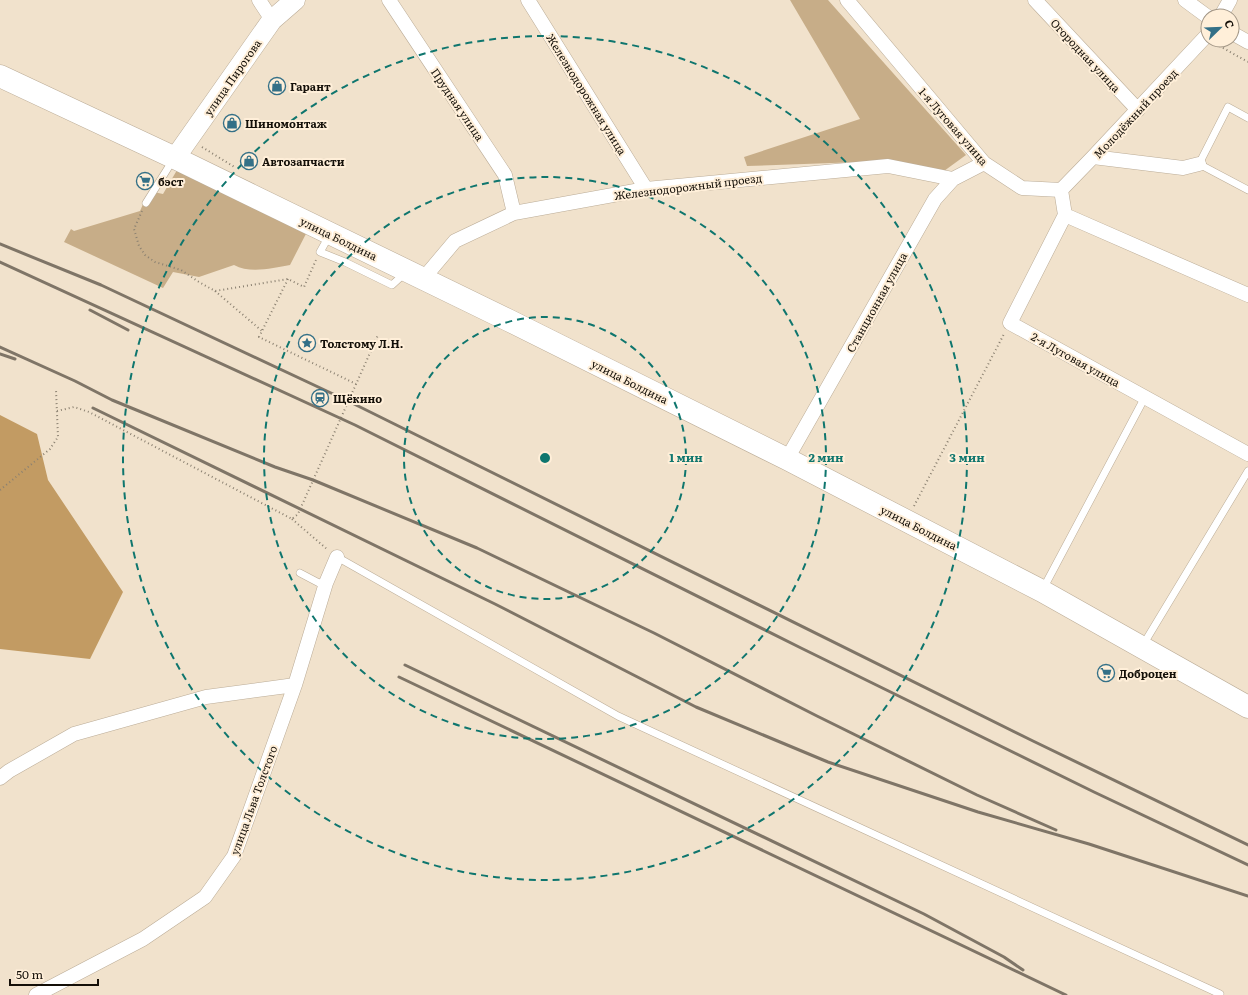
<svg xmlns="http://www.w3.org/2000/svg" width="1248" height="995" viewBox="0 0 1248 995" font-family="Literata,serif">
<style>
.green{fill:#c7ad88}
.forest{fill:#c29b63}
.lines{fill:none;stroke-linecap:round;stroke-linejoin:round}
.lane-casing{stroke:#bbac97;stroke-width:8}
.street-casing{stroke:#bbac97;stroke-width:15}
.secondary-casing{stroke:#bbac97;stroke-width:21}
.primary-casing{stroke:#bbac97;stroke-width:23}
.path{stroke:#8b8171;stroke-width:2;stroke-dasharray:1 3;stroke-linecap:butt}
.lane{stroke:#fff;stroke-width:7}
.street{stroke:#fff;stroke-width:14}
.secondary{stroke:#fff;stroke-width:20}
.primary{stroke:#fff;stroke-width:22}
.rail{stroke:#7f7567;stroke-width:3}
.ring{fill:none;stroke:#0f766e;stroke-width:2;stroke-dasharray:7 5}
.labels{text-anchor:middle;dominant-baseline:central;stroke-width:4;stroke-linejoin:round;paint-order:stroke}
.street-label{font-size:11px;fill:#140f08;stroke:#ffefd9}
.poi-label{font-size:11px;font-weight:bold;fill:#140f08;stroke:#ffefd9;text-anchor:start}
.centre{fill:#0f766e;stroke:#ffefd9;stroke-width:2}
.ring-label{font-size:12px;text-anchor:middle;font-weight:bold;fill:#0f766e;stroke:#ffefd9;stroke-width:4;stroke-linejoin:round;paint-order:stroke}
</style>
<rect width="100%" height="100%" fill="#f1e2cc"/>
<path class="green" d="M 790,0 L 828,0 L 966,155 L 944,171 L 888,161 L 747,166 L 744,157 L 860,119 Z
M 180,165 L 310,226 L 290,265 C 273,268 250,274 234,265 L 199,277 L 173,272 L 163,288 L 64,242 L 71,229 L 74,231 L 140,211 L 149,191 L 163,194 Z"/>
<path class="forest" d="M 0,415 L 37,434 L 48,480 L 123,592 L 90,659 L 0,649 Z"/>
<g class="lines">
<g class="lane-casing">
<path id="lane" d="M 1248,118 L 1228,107 L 1199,164 L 1248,190
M 146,203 L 173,160
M 329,236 L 320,252 L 345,262 L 392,285 L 405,273
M 337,557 L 618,716 L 1220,994
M 300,573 L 319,583 L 323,582 L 326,583
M 1043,589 L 1145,397
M 1143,645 L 1248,471"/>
</g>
<g class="street-casing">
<path id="street" d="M 259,0 L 272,20
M 389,0 L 505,175 L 514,213
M 528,0 L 646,189
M 847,0 L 984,163 L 1022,188 L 1061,190 L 1065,215 L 1248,295
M 1035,0 L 1138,110
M 1185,0 L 1208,17
M 1221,16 L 1230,0
M 1232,33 L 1248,42
M 1093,157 L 1183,168 L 1199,164
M 1061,190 L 1093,157 L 1208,34
M 1065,215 L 1010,323 L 1248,454
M 423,279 L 455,241 L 514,213 L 646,189 L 888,166 L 953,179
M 787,459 L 935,199 L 953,179 L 984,163
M 0,778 L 9,771 L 74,734 L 206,697 L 295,685
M 36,995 L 143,939 L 205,897 L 234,856 L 295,685 L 326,583 L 337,557"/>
</g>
<g class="secondary-casing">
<path id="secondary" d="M 175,158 L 272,20 L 295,0"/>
</g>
<g class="primary-casing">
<path id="primary" d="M 0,76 L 175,158 L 508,320 L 787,459 L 1042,591 L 1248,707"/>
</g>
<path class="path" d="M 1216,44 L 1248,62
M 202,147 L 236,168
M 142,211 L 134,229 L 139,246 L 145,255 L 155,262 L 181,270 L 199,282 L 215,291 L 288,279 L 304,287 L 316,260
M 288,279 L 259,337 L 356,384
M 215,291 L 262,331
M 57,411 L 74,407 L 89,412 L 292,519 L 298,514 L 378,335
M 0,490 L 50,449 L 58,437 L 56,390
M 914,506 L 1004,334
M 292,519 L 328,550"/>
<use href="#lane" class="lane"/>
<use href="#street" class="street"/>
<use href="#secondary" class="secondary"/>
<use href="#primary" class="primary"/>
<path class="rail" d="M 0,244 L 101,285 L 348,401 L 1033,741 L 1248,845
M 0,262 L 355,425 L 801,648 L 1094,792 L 1248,865
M 90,310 L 128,330
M 0,347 L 75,381 L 112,400 L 275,467 L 313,480 L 477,548 L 654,633 L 817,716 L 977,795 L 1056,830
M 0,354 L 15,359
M 93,408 L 495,604 L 696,707 L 828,762 L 978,812 L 1089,844 L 1248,896
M 405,665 L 924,914 L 1004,957 L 1023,970
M 399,677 L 1066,995"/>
</g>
<g class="ring">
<circle cx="545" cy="458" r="141"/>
<circle cx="545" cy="458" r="281"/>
<circle cx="545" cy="458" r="422"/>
</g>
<defs>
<g id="shop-ring" transform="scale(0.9)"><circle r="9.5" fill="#ffefd9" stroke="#347087" stroke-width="1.5"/><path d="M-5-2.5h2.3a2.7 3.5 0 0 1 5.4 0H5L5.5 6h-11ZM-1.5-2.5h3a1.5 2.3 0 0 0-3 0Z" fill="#347087"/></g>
<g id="supermarket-ring" transform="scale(0.9)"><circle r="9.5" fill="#ffefd9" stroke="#347087" stroke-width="1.5"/><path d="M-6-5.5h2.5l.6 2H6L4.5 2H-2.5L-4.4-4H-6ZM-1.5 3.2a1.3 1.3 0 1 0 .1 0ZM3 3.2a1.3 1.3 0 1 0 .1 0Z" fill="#347087"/></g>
<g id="sight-ring" transform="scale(0.9)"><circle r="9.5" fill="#ffefd9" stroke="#347087" stroke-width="1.5"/><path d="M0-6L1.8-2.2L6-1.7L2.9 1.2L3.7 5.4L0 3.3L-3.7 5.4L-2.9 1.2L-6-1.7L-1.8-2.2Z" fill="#347087"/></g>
<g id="station-ring" transform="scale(0.9)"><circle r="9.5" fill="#ffefd9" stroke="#347087" stroke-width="1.5"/><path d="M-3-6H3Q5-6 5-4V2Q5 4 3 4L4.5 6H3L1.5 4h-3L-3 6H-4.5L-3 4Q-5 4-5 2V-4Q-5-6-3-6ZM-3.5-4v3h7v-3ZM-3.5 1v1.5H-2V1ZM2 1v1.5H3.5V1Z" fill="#347087"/></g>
</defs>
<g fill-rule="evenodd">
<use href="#shop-ring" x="277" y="86"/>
<use href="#shop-ring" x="232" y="123"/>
<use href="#shop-ring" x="249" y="161"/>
<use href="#supermarket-ring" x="145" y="181"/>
<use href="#sight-ring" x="307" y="343"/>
<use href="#station-ring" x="320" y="398"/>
<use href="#supermarket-ring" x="1106" y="673"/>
</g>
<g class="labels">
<g class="street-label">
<text transform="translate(1086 55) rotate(47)">Огородная улица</text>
<text transform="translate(232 77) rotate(-55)">улица Пирогова</text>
<text transform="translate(587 94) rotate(58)">Железнодорожная улица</text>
<text transform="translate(458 104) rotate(56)">Прудная улица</text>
<text transform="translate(1135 113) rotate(-47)">Молодёжный проезд</text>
<text transform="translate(954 126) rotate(49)">1-я Луговая улица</text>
<text transform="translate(688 186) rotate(-7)">Железнодорожный проезд</text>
<text transform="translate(339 238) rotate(26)">улица Болдина</text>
<text transform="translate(876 302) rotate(-61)">Станционная улица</text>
<text transform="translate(1076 359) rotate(29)">2-я Луговая улица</text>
<text transform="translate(630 381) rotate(27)">улица Болдина</text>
<text transform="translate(919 527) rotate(27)">улица Болдина</text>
<text transform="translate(253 800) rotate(-70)">улица Льва Толстого</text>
</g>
<g class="poi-label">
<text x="290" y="86">Гарант</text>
<text x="245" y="123">Шиномонтаж</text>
<text x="262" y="161">Автозапчасти</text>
<text x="158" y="181">бэст</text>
<text x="320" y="343">Толстому Л.Н.</text>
<text x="333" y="398">Щёкино</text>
<text x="1119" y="673">Доброцен</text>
</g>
</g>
<circle cx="545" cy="458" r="6" class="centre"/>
<g class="ring-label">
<text x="686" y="462">1 мин</text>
<text x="826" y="462">2 мин</text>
<text x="967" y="462">3 мин</text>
</g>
<g transform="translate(1220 28) rotate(67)"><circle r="19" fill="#ffefd9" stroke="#a19585"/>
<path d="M0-3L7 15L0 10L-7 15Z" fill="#347087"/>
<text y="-6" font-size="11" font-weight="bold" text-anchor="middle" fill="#140f08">С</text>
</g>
<path d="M10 979v6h88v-6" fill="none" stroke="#140f08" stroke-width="2"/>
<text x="16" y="979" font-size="12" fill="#140f08" stroke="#ffefd9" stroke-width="3" paint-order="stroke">50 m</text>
</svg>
